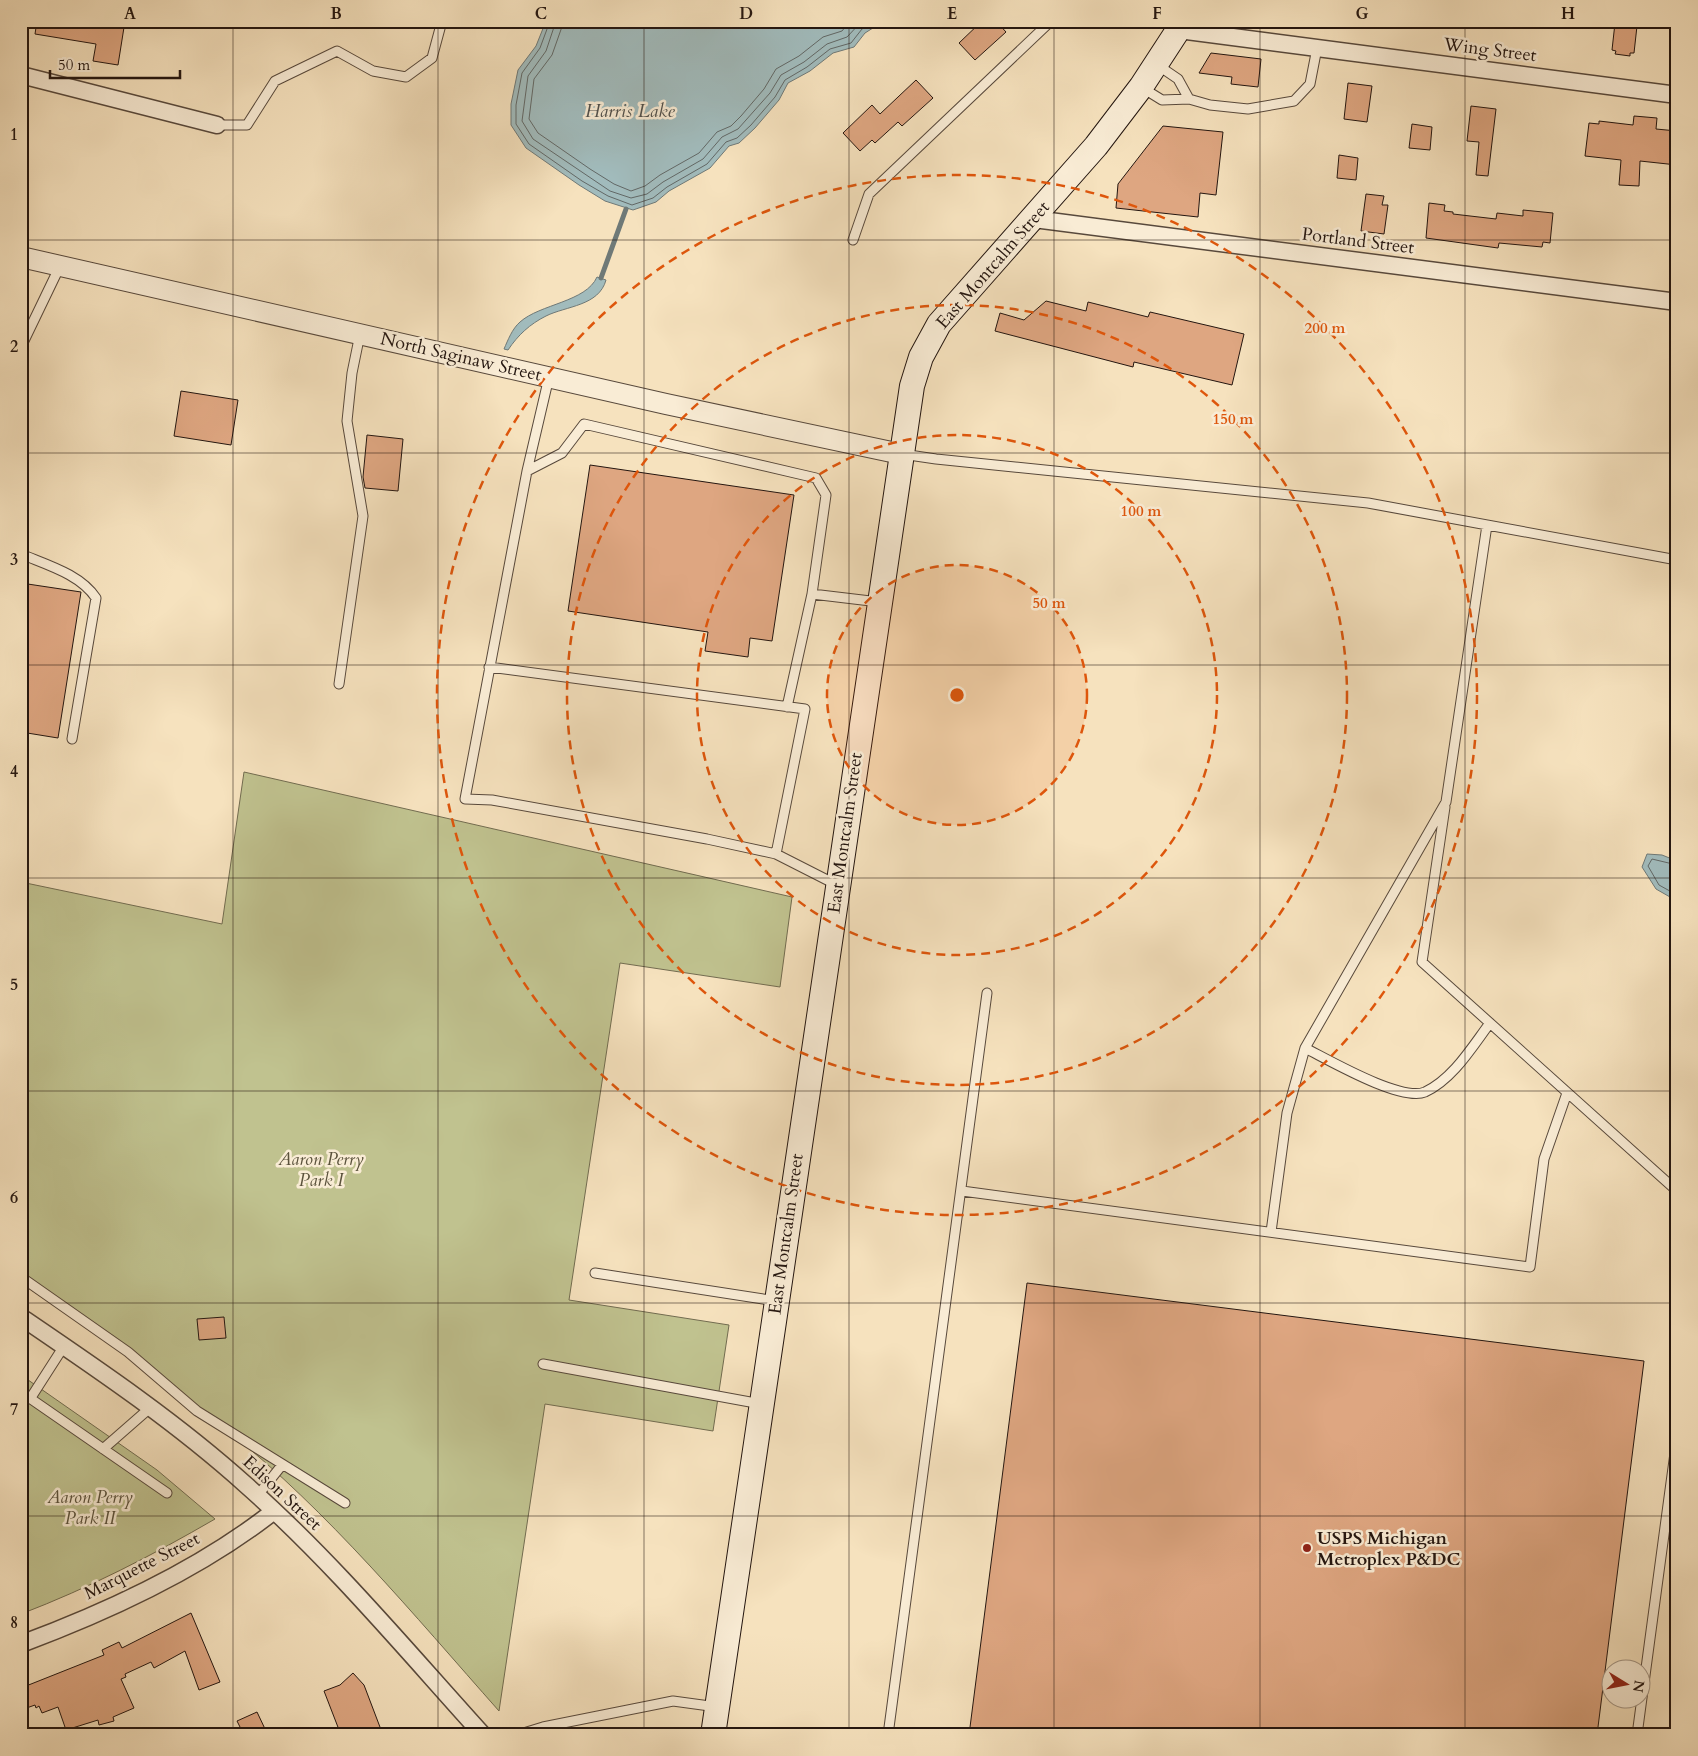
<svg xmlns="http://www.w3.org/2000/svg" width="1698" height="1756" viewBox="0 0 1698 1756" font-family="Cardo,serif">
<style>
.green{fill:#c0c28f;stroke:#726c50}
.water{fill:#a1bbbc;stroke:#6f7977}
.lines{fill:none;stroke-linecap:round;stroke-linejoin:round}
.shore{stroke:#626866;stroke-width:1}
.stream{stroke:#6f7977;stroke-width:5}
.building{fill:#dea681;stroke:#241610}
.service-casing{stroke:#58493c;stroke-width:11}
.minor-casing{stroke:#58493c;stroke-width:19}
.tertiary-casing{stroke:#58493c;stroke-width:22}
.secondary-casing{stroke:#241610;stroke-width:26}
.service{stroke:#f9ecd5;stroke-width:9}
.minor{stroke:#f9ecd5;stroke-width:16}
.tertiary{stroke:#f9ecd5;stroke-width:20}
.secondary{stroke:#f9ecd5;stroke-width:24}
.grid{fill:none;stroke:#241610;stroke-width:1;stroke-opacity:0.55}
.ring{fill:none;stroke:#de560c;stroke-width:2.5;stroke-dasharray:9 6}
.poi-dot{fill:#8f2418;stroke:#f9ecd5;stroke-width:2}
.labels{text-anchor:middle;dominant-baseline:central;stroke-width:5;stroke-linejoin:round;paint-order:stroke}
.street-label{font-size:18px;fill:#241610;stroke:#f9ecd5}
.park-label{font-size:18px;font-style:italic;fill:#5b523c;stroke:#f9ecd5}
.poi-label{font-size:18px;font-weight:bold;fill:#241610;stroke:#f9ecd5;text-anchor:start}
.water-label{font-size:19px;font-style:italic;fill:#50504c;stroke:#f9ecd5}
.centre{fill:#de560c;stroke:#f9ecd5;stroke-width:2.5}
.ring-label{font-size:15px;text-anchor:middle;font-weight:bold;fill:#de560c;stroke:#f9ecd5;stroke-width:5;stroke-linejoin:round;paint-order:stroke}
.neatline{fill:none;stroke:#241610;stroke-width:2}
.grid-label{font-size:16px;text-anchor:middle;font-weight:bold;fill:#241610}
</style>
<rect width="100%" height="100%" fill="#f6e2be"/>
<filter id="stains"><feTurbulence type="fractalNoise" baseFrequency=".004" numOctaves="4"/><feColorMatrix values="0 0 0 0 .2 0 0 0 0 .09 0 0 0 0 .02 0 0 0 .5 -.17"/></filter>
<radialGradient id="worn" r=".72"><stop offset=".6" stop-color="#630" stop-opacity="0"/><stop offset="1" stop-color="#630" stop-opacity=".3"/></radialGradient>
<path class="green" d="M 244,772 L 792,897 L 780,987 L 620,963 L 569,1300 L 729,1325 L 713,1431 L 545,1404 L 499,1711 C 413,1614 329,1512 228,1431 C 162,1377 91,1331 21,1283 L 21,882 L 222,924 Z
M 21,1375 L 157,1470 L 215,1519 C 153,1555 89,1588 21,1614 Z"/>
<path class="water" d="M 546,21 L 884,21 L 865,33 L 854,47 L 833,53 L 810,71 L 788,83 L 779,100 L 755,128 L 739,143 L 729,146 L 710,168 L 669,191 L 656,202 L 633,210 L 605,201 L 579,185 L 526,148 L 511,125 L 511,104 L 518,70 L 536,46 Z
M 597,277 L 606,280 C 599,306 566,306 546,316 C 530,324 518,335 508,350 L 504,349 C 508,340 512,329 520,322 C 540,304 586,302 597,277 Z
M 1647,854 L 1662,855 L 1677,861 L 1677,901 L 1656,889 L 1642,867 Z"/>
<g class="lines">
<path class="shore" d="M 550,21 L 540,48 L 522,73 L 516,105 L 516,124 L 529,144 L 582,181 L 608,196 L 632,205 L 653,198 L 667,187 L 707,164 L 726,142 L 737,138 L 751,125 L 775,97 L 785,80 L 807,67 L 830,49 L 851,43 L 862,29 L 873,21
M 556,21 L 546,51 L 528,76 L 522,121 L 533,139 L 610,191 L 631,198 L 647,194 L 663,182 L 703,159 L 722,137 L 738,129 L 770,93 L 781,75 L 804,62 L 827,44 L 847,37 L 862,21
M 564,21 L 552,55 L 534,79 L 529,119 L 538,133 L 590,169 L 614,184 L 631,191 L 645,186 L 660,175 L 699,153 L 717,132 L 731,126 L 741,116 L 764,89 L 776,69 L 799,56 L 823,37 L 842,31 L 850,21
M 1677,865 L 1652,859 L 1648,866 L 1659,885 L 1677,895"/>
<path class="stream" d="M 601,278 L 626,209"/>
</g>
<path class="building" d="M 37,21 L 125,21 L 118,65 L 93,61 L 96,44 L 35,34 Z
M 982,21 L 996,21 L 1006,32 L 975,60 L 959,43 Z
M 1615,23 L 1637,26 L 1634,53 L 1630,53 L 1630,56 L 1615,54 L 1616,51 L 1612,50 Z
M 1211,53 L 1261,59 L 1258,87 L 1231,84 L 1232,77 L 1199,73 Z
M 916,80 L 933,98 L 902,126 L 898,122 L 875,143 L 872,140 L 860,151 L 843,133 L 872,105 L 880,114 Z
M 1348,83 L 1372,86 L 1367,122 L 1344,119 Z
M 1471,106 L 1496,109 L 1488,176 L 1476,175 L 1479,142 L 1467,141 Z
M 1634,116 L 1657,118 L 1656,129 L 1677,131 L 1677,165 L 1640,161 L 1639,186 L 1619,185 L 1621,160 L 1585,156 L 1589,123 L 1599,124 L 1599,121 L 1633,125 Z
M 1412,124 L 1432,127 L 1430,150 L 1409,148 Z
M 1163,126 L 1223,132 L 1216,195 L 1200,193 L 1198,217 L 1116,208 L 1118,184 Z
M 1339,155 L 1358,158 L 1356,180 L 1337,178 Z
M 1366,194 L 1384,196 L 1382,205 L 1388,205 L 1384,234 L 1361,231 Z
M 1429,203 L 1445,205 L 1444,211 L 1453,212 L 1453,214 L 1496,219 L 1497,213 L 1523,216 L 1523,210 L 1553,213 L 1550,243 L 1543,242 L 1542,247 L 1499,243 L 1498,248 L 1426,238 Z
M 1046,301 L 1086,311 L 1088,302 L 1148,317 L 1150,312 L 1244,334 L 1232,385 L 1134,362 L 1133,367 L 995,331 L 1000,313 L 1024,320 Z
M 181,391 L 238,400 L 231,445 L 174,436 Z
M 367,435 L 403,439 L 398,491 L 365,488 L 363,477 Z
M 590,465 L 794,495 L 772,641 L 750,638 L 748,657 L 705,651 L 708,632 L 568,611 Z
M 21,583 L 81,592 L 58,738 L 21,732 Z
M 1027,1283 L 1644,1361 L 1597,1735 L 969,1735 Z
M 224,1317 L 226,1338 L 199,1340 L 197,1319 Z
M 191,1613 L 220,1682 L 199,1690 L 185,1651 L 154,1668 L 151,1662 L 125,1674 L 126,1677 L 121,1679 L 134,1708 L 113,1717 L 114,1721 L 99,1725 L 98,1720 L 66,1730 L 58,1707 L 42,1713 L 39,1706 L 36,1708 L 35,1705 L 21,1710 L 21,1688 L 104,1655 L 102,1650 L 119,1642 L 122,1648 Z
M 353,1673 L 364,1685 L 383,1735 L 341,1735 L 324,1691 L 340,1685 Z
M 257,1712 L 266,1731 L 258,1735 L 244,1735 L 237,1721 Z"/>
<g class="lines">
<g class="service-casing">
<path id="service" d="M 1159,21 L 1177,29
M 1156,64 L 1178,79 L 1189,99
M 1141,87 L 1162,100 L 1189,99 L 1210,105 L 1248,109 L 1294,101 L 1310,84 L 1317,48
M 217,125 L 247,125 L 275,81 L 337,51 L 373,71 L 406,77 L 432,58 L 442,21
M 853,240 L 869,194 L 1051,21
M 21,347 L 60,266
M 902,454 L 936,459 L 1368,503 L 1677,560
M 527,471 L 562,453 L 584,424 L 816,478 L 826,495 L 812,594
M 21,554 C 47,565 80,574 96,598 L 72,739
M 489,667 L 805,709 L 776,854 L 707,839 L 492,800 L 465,799 L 527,471 L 549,377
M 339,684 L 363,516 L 347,421 L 352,373 L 360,334
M 787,707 L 812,594 L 879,602
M 1445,807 L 1422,962 L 1677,1191
M 776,854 L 837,885
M 1305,1048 C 1329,1060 1401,1102 1425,1092 C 1453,1079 1472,1047 1490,1023
M 962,1191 L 1530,1267 L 1544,1159 L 1567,1093
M 1271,1232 L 1287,1113 L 1305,1048 L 1446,802 L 1487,525
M 595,1273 L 776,1301
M 21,1277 L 128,1352 L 197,1411 L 345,1503
M 543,1364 L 761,1404
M 21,1392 L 167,1493
M 30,1399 L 64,1346
M 103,1449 L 151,1407
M 258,1495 L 282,1465
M 517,1735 L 543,1727 L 673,1701 L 717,1707
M 888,1735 L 987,993
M 1637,1735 L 1677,1438"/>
</g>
<g class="minor-casing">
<path id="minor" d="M 1179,30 L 1677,95
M 21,75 L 217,125
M 1034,219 L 1677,302
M 21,1317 C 99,1370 176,1422 246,1485 C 332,1561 406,1650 483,1735
M 21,1644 C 107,1612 202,1568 274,1511"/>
</g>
<g class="tertiary-casing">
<path id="tertiary" d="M 21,257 L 666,404 L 901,454"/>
</g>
<g class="secondary-casing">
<path id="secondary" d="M 713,1735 L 912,386 L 921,357 L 939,324 L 1096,146 L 1141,87 L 1184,21"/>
</g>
<use href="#service" class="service"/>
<use href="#minor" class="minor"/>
<use href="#tertiary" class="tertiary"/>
<use href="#secondary" class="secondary"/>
</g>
<path class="grid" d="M 233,21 L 233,1735M 438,21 L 438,1735M 644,21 L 644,1735M 849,21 L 849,1735M 1054,21 L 1054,1735M 1260,21 L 1260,1735M 1465,21 L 1465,1735M 21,240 L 1677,240M 21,453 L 1677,453M 21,665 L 1677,665M 21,878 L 1677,878M 21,1091 L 1677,1091M 21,1303 L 1677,1303M 21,1516 L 1677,1516"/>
<circle cx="957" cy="695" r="130" fill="#de560c" fill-opacity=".12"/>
<g class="ring">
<circle cx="957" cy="695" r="130"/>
<circle cx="957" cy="695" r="260"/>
<circle cx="957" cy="695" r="390"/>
<circle cx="957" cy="695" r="520"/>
</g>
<circle class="poi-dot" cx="1307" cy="1548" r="5"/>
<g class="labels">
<g class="street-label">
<text transform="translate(1490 50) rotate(7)">Wing Street</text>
<text transform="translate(1358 241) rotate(7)">Portland Street</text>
<text transform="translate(993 265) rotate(-49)">East Montcalm Street</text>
<text transform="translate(461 357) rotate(13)">North Saginaw Street</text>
<text transform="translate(845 833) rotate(-82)">East Montcalm Street</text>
<text transform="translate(786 1234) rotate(-82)">East Montcalm Street</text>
<text transform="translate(282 1493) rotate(43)">Edison Street</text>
<text transform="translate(142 1566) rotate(-27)">Marquette Street</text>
</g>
<g class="park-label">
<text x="321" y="1159">Aaron Perry<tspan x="321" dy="21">Park I</tspan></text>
<text x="90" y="1497">Aaron Perry<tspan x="90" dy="21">Park II</tspan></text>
</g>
<g class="poi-label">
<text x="1317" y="1538">USPS Michigan<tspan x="1317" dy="21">Metroplex P&amp;DC</tspan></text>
</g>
<g class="water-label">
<text x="630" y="111">Harris Lake</text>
</g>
</g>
<circle cx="957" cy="695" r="8" class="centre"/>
<g class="ring-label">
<text x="1325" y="333">200 m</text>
<text x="1233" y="424">150 m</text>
<text x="1141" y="516">100 m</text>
<text x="1049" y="608">50 m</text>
</g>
<rect width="1698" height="1756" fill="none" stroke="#f6e2be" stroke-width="55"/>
<g transform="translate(1626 1684) rotate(100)"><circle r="24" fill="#f9ecd5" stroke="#a49686"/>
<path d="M0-4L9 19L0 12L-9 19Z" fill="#8f2418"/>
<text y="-8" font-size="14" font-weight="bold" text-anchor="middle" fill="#241610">N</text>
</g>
<path d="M50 70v8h130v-8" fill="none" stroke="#241610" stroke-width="2.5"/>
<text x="58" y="70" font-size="15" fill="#241610" stroke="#f9ecd5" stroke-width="4" paint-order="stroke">50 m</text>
<rect x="28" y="28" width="1642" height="1700" class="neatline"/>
<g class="grid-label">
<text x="130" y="19">A</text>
<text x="336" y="19">B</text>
<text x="541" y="19">C</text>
<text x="746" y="19">D</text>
<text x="952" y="19">E</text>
<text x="1157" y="19">F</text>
<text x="1362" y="19">G</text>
<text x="1568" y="19">H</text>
<text x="14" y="140">1</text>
<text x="14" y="352">2</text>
<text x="14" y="565">3</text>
<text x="14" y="777">4</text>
<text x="14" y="990">5</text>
<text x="14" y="1203">6</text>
<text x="14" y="1415">7</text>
<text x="14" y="1628">8</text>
</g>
<rect width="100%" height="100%" filter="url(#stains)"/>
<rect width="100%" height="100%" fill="url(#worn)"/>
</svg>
